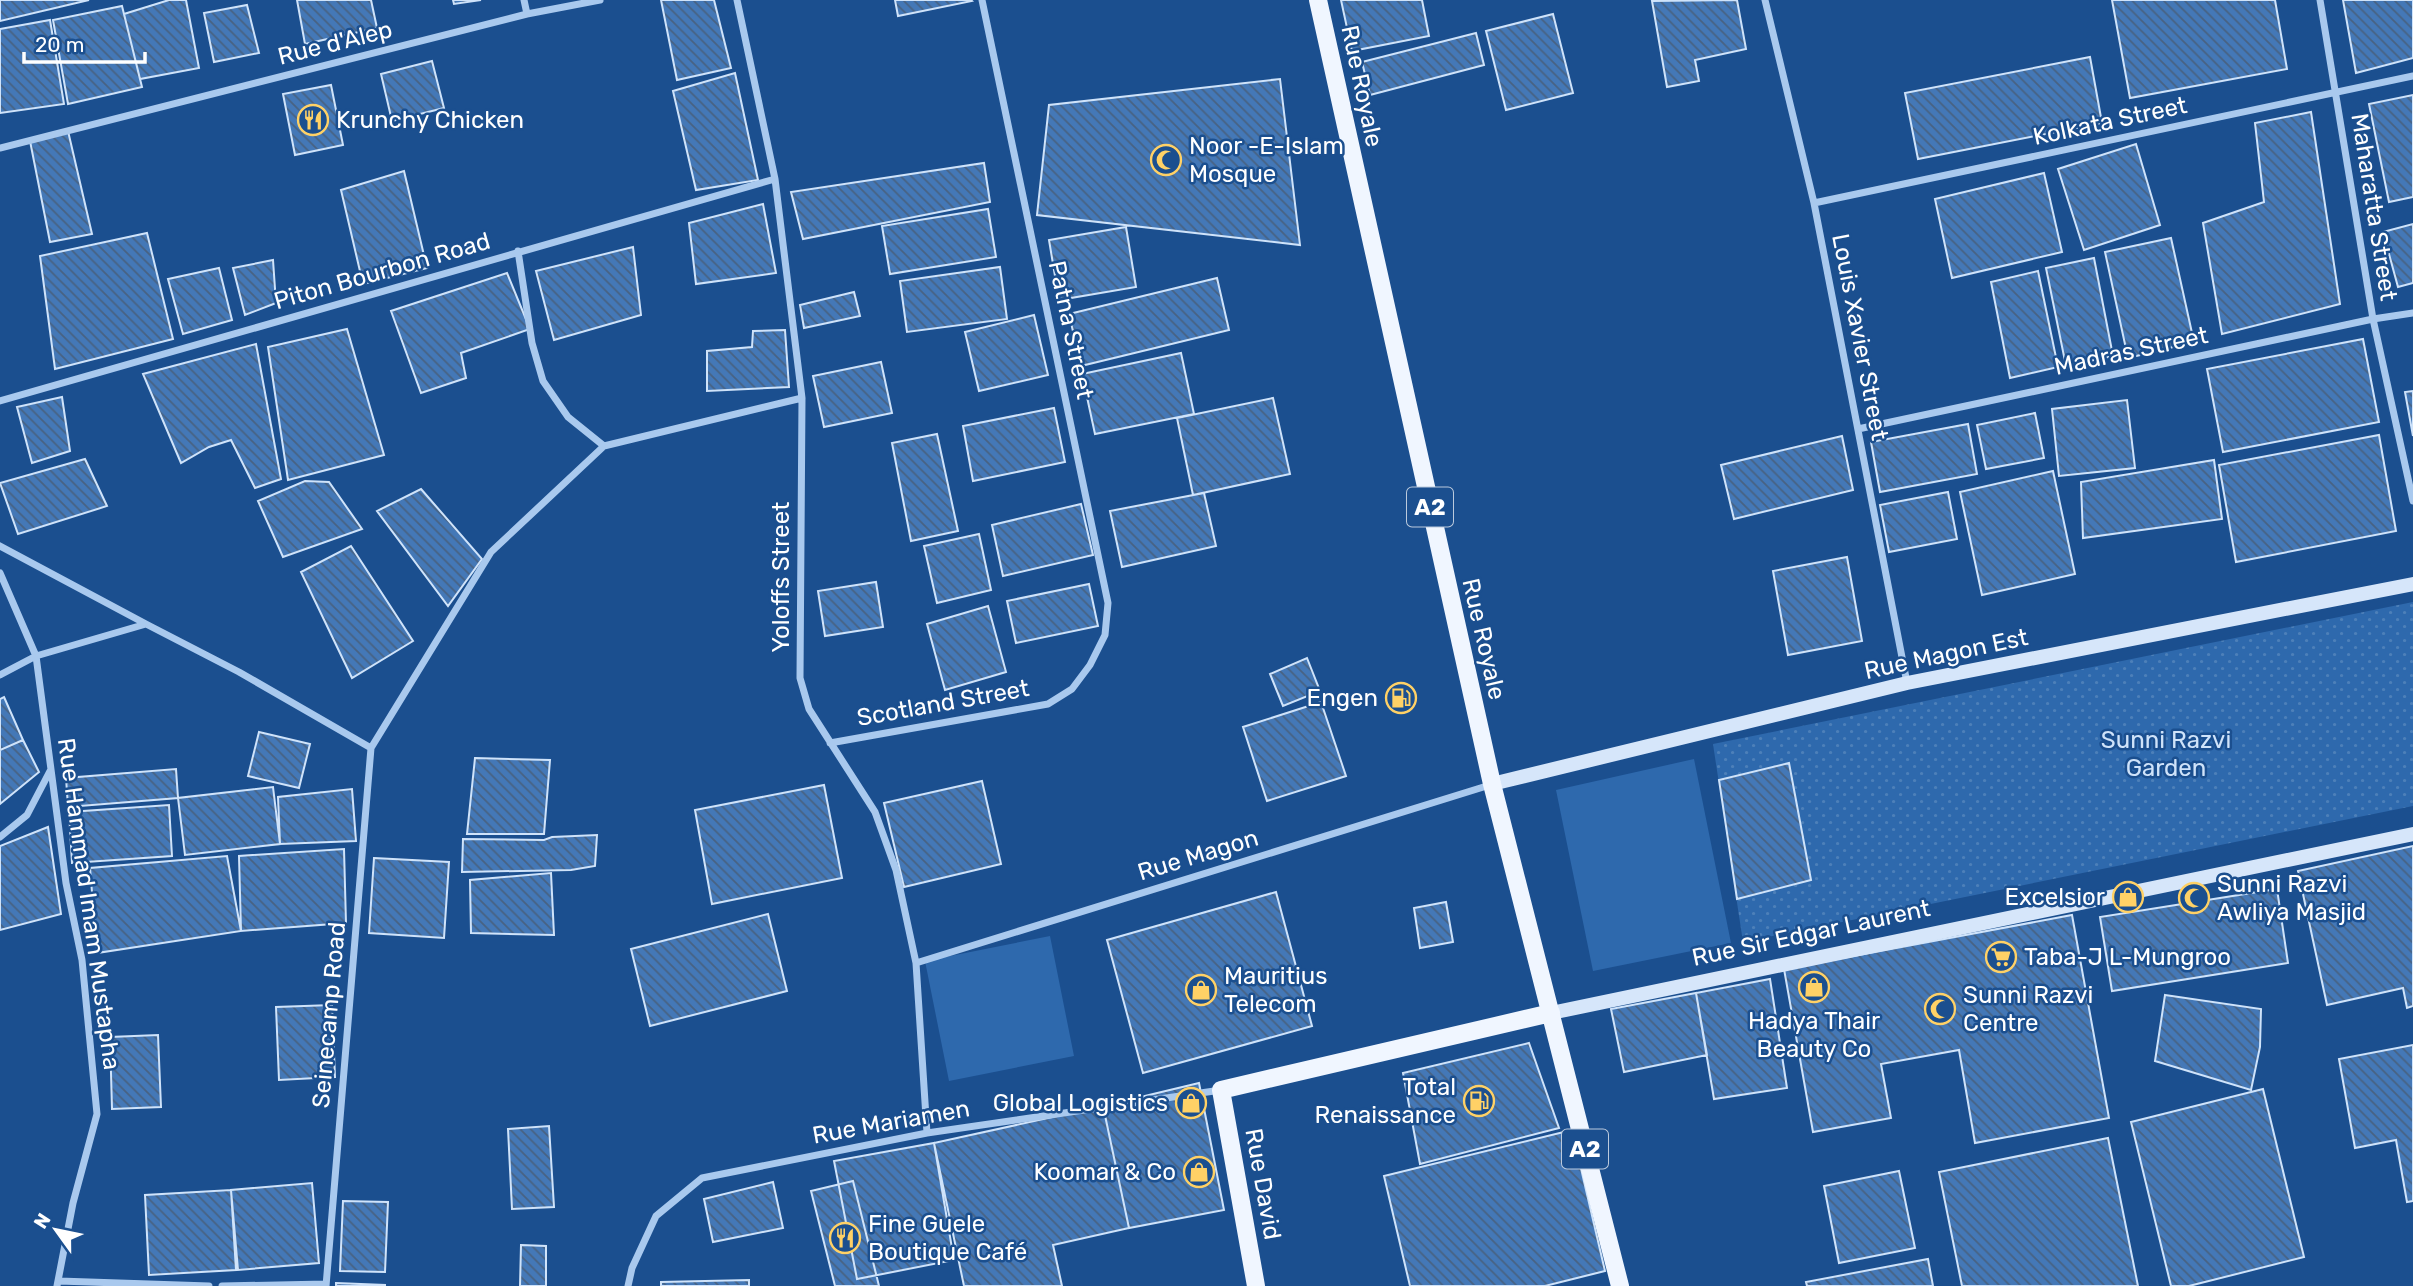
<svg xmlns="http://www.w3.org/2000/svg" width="2413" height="1286" viewBox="0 0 2413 1286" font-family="Rubik,sans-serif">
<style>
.green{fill:#2e69ad}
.garden{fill:url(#garden-dots)}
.building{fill:url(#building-back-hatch);stroke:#cfe3fa;stroke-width:2}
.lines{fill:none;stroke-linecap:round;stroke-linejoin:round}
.minor{stroke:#a9c9ee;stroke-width:7}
.secondary{stroke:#d6e6fa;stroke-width:14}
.primary{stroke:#f0f6ff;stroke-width:18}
.labels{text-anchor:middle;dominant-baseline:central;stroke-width:5;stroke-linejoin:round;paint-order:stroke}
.shield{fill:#1b4f8f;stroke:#bbcadd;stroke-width:2}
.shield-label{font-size:23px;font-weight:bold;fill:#fff}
.street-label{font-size:24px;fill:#fff;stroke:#1b4f8f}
.poi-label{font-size:24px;fill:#fff;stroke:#1b4f8f;text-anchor:start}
.park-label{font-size:24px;fill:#cfe3fa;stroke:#1b4f8f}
</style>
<defs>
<pattern id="garden-dots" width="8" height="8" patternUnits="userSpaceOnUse" patternTransform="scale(1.75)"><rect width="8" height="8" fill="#2e69ad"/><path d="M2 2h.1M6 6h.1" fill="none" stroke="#4d80b9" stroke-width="1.8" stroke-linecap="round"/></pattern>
<pattern id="building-back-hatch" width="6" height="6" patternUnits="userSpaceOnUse" patternTransform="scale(1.75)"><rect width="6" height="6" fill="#4478b7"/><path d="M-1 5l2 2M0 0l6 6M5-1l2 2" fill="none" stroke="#486282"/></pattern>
</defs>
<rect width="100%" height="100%" fill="#1b4f8f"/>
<path class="green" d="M 1694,759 L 1731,943 L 1593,971 L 1556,790 Z
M 1050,936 L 1074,1056 L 949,1081 L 925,961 Z"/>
<path class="garden" d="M 2413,602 L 2413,806 L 1743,942 L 1713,744 Z"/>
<path class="building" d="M 0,0 L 89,0 L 0,21 Z
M 169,0 L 186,0 L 199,68 L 140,79 L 124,14 Z
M 297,0 L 371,0 L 377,28 L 305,44 Z
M 453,0 L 481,0 L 454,4 Z
M 661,0 L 714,0 L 731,68 L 677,80 Z
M 895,0 L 971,0 L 972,1 L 898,16 Z
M 1341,0 L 1422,0 L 1429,36 L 1352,51 Z
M 1737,0 L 1746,49 L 1695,60 L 1699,81 L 1667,87 L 1652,1 Z
M 2112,0 L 2275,0 L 2287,69 L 2130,98 Z
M 2343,0 L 2413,0 L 2413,58 L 2356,73 Z
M 247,5 L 259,53 L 214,62 L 204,13 Z
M 122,6 L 142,87 L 68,104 L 53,20 Z
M 1553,14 L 1573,93 L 1506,110 L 1486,31 Z
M 50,20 L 64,104 L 0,113 L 0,29 Z
M 1476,33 L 1484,65 L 1370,95 L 1362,62 Z
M 2090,57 L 2102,123 L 1918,159 L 1905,93 Z
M 432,61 L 444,108 L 392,121 L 381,74 Z
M 735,73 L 758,180 L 696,190 L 673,91 Z
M 1280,79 L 1300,245 L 1037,215 L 1049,105 Z
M 331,85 L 343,145 L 295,155 L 283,94 Z
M 2413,95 L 2413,197 L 2389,202 L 2369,104 Z
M 2311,112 L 2340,304 L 2222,334 L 2203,223 L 2264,202 L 2255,123 Z
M 68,131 L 92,234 L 50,242 L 30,141 Z
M 2136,144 L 2160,225 L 2084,250 L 2058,169 Z
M 984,163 L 990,202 L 803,239 L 791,192 Z
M 404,171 L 427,268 L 363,284 L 341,190 Z
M 2044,173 L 2062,252 L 1952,278 L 1935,199 Z
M 763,204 L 776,273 L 696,284 L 689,223 Z
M 988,209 L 996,257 L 890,274 L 882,226 Z
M 2413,224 L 2413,283 L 2398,287 L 2383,232 Z
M 1126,227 L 1136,287 L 1059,300 L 1049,240 Z
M 147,233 L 173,339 L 55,369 L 40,256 Z
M 2171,238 L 2194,342 L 2128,358 L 2105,252 Z
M 633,247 L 641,315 L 554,340 L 536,271 Z
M 2094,258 L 2113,356 L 2066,366 L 2046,268 Z
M 273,260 L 276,303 L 245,315 L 233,268 Z
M 1000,267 L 1007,319 L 907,332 L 900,281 Z
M 219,268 L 232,320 L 183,334 L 168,279 Z
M 2038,271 L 2058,367 L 2010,378 L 1991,282 Z
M 507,273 L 530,329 L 461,353 L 466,378 L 421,393 L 391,311 Z
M 1217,278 L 1229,330 L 1081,366 L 1069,314 Z
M 854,292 L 860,316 L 804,328 L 800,305 Z
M 1034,315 L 1048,375 L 979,391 L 965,332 Z
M 347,329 L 384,455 L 288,480 L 268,347 Z
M 785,330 L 789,387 L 707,391 L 707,351 L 752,347 L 753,331 Z
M 2363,339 L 2379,422 L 2223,452 L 2207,369 Z
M 256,344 L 281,479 L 255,488 L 231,440 L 209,447 L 181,463 L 143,374 Z
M 1181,353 L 1194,414 L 1095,434 L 1082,374 Z
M 881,362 L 892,413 L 824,427 L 813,376 Z
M 2413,391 L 2413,436 L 2405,392 Z
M 62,397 L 70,451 L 32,463 L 17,407 Z
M 1273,398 L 1290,474 L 1193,495 L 1177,418 Z
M 2127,400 L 2135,468 L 2059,476 L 2052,409 Z
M 1054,408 L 1065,462 L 973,481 L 963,426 Z
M 2035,413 L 2044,458 L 1986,469 L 1977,425 Z
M 1968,424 L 1977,474 L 1880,492 L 1871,442 Z
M 937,434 L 958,531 L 911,541 L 892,443 Z
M 2379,435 L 2396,531 L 2236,562 L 2219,465 Z
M 1842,436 L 1853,490 L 1734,519 L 1721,465 Z
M 85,459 L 107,506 L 18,534 L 0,483 Z
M 2214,460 L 2222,519 L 2083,538 L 2081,482 Z
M 2053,471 L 2075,574 L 1982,595 L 1960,492 Z
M 305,481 L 329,482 L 362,529 L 283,557 L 258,501 Z
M 421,489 L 482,559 L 448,606 L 377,511 Z
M 1948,492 L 1957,539 L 1889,552 L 1880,505 Z
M 1204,493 L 1216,546 L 1122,567 L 1110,511 Z
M 1081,504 L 1093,555 L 1003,576 L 992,525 Z
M 979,534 L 991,590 L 937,603 L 924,546 Z
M 351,546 L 413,641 L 352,678 L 301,572 Z
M 1847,557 L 1862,641 L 1788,655 L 1773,571 Z
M 876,582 L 883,627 L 825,636 L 818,591 Z
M 1089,584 L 1098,626 L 1016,643 L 1007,601 Z
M 988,606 L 1006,672 L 945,690 L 927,624 Z
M 1307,658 L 1320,691 L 1283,706 L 1270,674 Z
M 4,697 L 23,740 L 0,750 L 0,699 Z
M 1321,702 L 1346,776 L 1267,801 L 1243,727 Z
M 259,732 L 310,744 L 299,788 L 248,776 Z
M 23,740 L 39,772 L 0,804 L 0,750 Z
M 475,758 L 550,760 L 544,834 L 467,834 Z
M 1789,763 L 1811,880 L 1737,899 L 1719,780 Z
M 176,769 L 178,798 L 68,807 L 66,778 Z
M 982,781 L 1001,864 L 904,887 L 884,803 Z
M 824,785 L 842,878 L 712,904 L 695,810 Z
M 273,787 L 280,844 L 185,855 L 178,798 Z
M 352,789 L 356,841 L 280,844 L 278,797 Z
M 169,805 L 172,856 L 72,863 L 69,812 Z
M 48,827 L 61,914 L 0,930 L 0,846 Z
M 597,835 L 595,866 L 571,870 L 462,872 L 463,839 L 544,840 L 552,837 Z
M 2413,846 L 2413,1006 L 2407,1008 L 2403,988 L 2327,1005 L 2298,871 Z
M 344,849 L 346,923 L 241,931 L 239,856 Z
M 227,856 L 241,931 L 97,953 L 90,868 Z
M 374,858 L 449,862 L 444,938 L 369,933 Z
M 551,873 L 554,935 L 471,933 L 470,880 Z
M 2277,889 L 2288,963 L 2112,991 L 2100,917 Z
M 1276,892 L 1312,1026 L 1143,1073 L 1107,940 Z
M 1446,902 L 1453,942 L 1420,948 L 1414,908 Z
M 768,914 L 787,991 L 650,1026 L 631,949 Z
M 2072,915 L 2109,1118 L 1975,1143 L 1959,1050 L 1881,1064 L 1891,1118 L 1813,1132 L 1784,969 Z
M 1770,979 L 1787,1088 L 1714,1099 L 1696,993 Z
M 1696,993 L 1707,1055 L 1624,1072 L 1611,1009 Z
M 2165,995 L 2261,1009 L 2260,1047 L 2251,1090 L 2155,1061 Z
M 332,1005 L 335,1077 L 279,1080 L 276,1007 Z
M 158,1035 L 161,1107 L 112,1109 L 110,1037 Z
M 1529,1043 L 1559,1128 L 1420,1164 L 1403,1073 Z
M 2413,1045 L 2413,1201 L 2407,1202 L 2396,1140 L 2355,1148 L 2339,1059 Z
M 1199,1083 L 1224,1210 L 1129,1228 L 1103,1106 Z
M 2263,1089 L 2304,1257 L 2189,1286 L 2171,1286 L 2131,1122 Z
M 1103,1106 L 1129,1228 L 1053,1245 L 1062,1286 L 964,1286 L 934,1143 Z
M 549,1126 L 554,1207 L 512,1209 L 508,1129 Z
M 1572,1130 L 1605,1271 L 1545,1286 L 1410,1286 L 1384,1176 Z
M 2108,1138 L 2138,1286 L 1962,1286 L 1939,1172 Z
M 934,1143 L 954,1260 L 857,1279 L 834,1161 Z
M 1899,1171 L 1915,1248 L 1839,1263 L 1824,1186 Z
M 853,1181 L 879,1286 L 835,1286 L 811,1191 Z
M 773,1182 L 783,1228 L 713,1242 L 704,1199 Z
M 312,1183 L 319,1263 L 238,1270 L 231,1190 Z
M 231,1190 L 236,1270 L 149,1275 L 145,1195 Z
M 343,1201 L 388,1202 L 385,1272 L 340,1271 Z
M 521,1245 L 546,1246 L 546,1286 L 520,1286 Z
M 1928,1259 L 1933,1286 L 1807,1286 L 1806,1282 Z
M 749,1280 L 749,1286 L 661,1286 L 661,1282 Z
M 336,1283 L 385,1285 L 385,1286 L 336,1286 Z"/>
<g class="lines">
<path class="minor" d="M 524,0 L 527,14
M 737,0 L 775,179 L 802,398 L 800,678 L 809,709 L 875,812 L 896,870 L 916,963 L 927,1133
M 1765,0 L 1814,203 L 1907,683
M 2320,0 L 2373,319 L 2413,501
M 0,148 L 527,14 L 600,0
M 1814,203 L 2413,76
M 518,251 L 532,343 L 543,381 L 568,417 L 604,446
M 0,401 L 775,179
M 1858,429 L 2373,319 L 2413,313
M 0,546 L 146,624
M 0,573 L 36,656 L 66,883 L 82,960 L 97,1114 L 73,1203 L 57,1286
M 0,675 L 36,656 L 146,624 L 239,672 L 371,748
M 830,743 L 1048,704 L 1072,689 L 1090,665 L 1105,635 L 1108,603 L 982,0
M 0,837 L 27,815 L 50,771
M 916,963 L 1490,785
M 59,1281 L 209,1286
M 222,1286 L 326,1284
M 326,1286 L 371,748 L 491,552 L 604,446 L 802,398
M 628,1286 L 632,1268 L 656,1216 L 702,1178 L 927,1133 L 1221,1090"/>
<path class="secondary" d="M 1492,784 L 1907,683 L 2413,584
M 1551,1013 L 2413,834"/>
<path class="primary" d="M 1318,0 L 1492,784 L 1620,1286
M 1256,1286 L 1221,1090 L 1551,1013"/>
</g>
<defs>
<g id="restaurant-ring" transform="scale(1.575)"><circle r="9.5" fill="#1b4f8f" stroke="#ffd166" stroke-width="1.5"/><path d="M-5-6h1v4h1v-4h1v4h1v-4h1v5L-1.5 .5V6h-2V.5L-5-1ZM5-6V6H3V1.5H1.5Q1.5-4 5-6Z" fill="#ffd166"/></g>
<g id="mosque-ring" transform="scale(1.575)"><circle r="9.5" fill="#1b4f8f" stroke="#ffd166" stroke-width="1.5"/><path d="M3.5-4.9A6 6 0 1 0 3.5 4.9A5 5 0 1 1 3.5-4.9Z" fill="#ffd166"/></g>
<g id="fuel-ring" transform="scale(1.575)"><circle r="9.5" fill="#1b4f8f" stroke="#ffd166" stroke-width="1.5"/><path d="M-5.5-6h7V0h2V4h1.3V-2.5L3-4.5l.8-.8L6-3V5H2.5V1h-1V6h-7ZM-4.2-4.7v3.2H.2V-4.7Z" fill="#ffd166"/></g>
<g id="shop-ring" transform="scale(1.575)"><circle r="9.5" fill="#1b4f8f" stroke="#ffd166" stroke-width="1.5"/><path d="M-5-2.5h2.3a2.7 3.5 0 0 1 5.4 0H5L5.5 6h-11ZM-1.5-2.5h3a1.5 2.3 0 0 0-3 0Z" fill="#ffd166"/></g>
<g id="supermarket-ring" transform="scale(1.575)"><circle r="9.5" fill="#1b4f8f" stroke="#ffd166" stroke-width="1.5"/><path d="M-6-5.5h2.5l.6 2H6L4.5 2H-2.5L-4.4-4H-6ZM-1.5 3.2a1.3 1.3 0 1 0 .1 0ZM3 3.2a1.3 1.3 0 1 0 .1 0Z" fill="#ffd166"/></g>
</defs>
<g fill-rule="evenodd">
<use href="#restaurant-ring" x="313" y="120"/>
<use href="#mosque-ring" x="1166" y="160"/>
<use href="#fuel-ring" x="1401" y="698"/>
<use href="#shop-ring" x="2128" y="897"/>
<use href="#mosque-ring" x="2194" y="898"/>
<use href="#supermarket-ring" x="2001" y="957"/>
<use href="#shop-ring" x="1814" y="987"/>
<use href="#shop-ring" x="1201" y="990"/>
<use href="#mosque-ring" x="1940" y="1009"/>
<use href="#fuel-ring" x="1479" y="1101"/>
<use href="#shop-ring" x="1191" y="1103"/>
<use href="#shop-ring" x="1199" y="1172"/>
<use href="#restaurant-ring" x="845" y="1238"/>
</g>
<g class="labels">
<g class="shield">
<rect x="1407" y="487.5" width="46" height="39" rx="5"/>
<rect x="1562" y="1129.5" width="46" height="39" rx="5"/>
</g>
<g class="shield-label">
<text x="1430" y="507">A2</text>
<text x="1585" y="1149">A2</text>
</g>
<g class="street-label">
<text transform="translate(335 43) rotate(-14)">Rue d'Alep</text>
<text transform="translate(1362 86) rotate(78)">Rue Royale</text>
<text transform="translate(2110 121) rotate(-12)">Kolkata Street</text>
<text transform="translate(2374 207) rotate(81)">Maharatta Street</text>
<text transform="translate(382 271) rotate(-16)">Piton Bourbon Road</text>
<text transform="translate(1071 330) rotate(78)">Patna Street</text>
<text transform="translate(1860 337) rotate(79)">Louis Xavier Street</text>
<text transform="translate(2131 351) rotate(-12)">Madras Street</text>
<text transform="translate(781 577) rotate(-90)">Yoloffs Street</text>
<text transform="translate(1484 639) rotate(77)">Rue Royale</text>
<text transform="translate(1946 654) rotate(-12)">Rue Magon Est</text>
<text transform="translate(943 703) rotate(-10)">Scotland Street</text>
<text transform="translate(1198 855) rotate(-17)">Rue Magon</text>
<text transform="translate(89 904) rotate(82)">Rue Hammad Imam Mustapha</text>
<text transform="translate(1811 933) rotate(-12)">Rue Sir Edgar Laurent</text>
<text transform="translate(329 1015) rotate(-85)">Seinecamp Road</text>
<text transform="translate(891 1122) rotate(-10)">Rue Mariamen</text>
<text transform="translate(1263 1184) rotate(80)">Rue David</text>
</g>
<g class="poi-label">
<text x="336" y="120">Krunchy Chicken</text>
<text x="1189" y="146">Noor -E-Islam<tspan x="1189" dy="28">Mosque</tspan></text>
<text x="1378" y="698" text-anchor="end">Engen</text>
<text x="2217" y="884">Sunni Razvi<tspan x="2217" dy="28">Awliya Masjid</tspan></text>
<text x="2105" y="897" text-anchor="end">Excelsior</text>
<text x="2024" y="957">Taba-J L-Mungroo</text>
<text x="1224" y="976">Mauritius<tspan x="1224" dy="28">Telecom</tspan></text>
<text x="1963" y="995">Sunni Razvi<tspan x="1963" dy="28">Centre</tspan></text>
<text x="1814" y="1021" text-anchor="middle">Hadya Thair<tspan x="1814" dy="28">Beauty Co</tspan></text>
<text x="1456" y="1087" text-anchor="end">Total<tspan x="1456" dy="28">Renaissance</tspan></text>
<text x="1168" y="1103" text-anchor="end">Global Logistics</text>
<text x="1176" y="1172" text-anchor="end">Koomar &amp; Co</text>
<text x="868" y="1224">Fine Guele<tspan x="868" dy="28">Boutique Café</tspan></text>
</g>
<g class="park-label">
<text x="2166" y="740">Sunni Razvi<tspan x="2166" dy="28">Garden</tspan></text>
</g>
</g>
<g transform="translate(56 1230) rotate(303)" stroke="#1b4f8f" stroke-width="5" paint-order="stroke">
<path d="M0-5L12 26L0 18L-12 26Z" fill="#ffffff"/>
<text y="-10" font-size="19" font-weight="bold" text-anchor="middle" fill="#ffffff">N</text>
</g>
<path d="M24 52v10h121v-10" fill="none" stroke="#ffffff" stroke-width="3.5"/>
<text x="35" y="52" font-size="21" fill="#ffffff" stroke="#1b4f8f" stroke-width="5" paint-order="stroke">20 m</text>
</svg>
